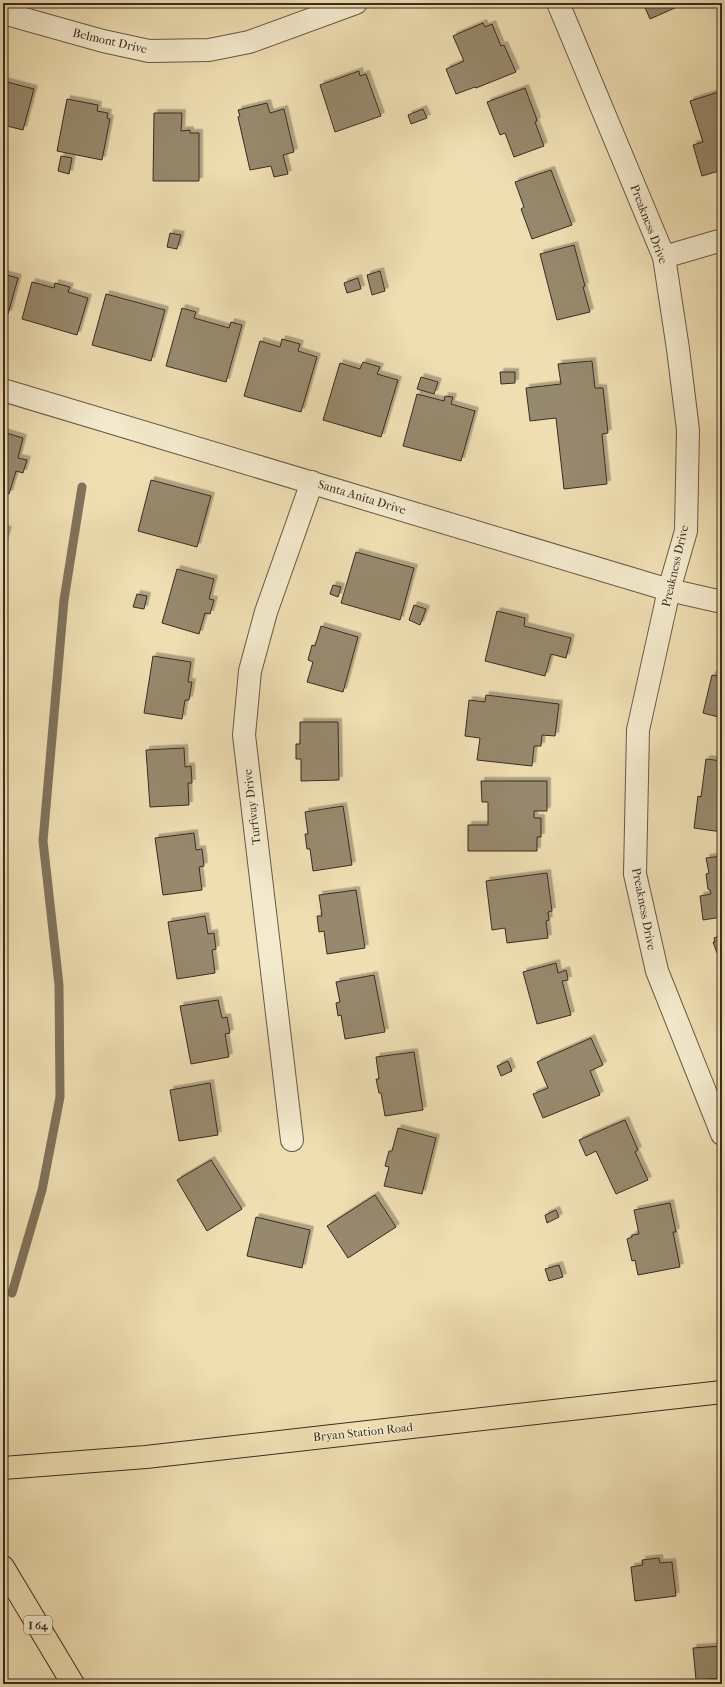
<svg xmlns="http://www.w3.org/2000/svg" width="725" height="1687" viewBox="0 0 725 1687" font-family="'IM FELL French Canon',serif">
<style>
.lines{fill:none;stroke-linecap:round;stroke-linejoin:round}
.stream{stroke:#80725b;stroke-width:9}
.building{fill:#97896d;stroke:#392c22;filter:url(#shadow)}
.minor-casing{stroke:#665846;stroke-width:24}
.major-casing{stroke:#392c22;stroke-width:24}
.highway-casing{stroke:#392c22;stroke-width:24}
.minor{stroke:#f4eacd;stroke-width:22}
.major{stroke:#eedeb2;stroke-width:22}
.highway{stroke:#eedeb2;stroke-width:22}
.labels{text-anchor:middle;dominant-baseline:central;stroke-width:3;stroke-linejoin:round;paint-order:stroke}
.shield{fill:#f4eacd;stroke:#716555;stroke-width:1}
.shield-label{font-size:11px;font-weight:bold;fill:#392c22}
.street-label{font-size:12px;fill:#392c22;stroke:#f4eacd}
</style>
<defs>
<filter id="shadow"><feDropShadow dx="3.5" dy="-3.5" stdDeviation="0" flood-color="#0004"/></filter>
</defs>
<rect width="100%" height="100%" fill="#eedeb2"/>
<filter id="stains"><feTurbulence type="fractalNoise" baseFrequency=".005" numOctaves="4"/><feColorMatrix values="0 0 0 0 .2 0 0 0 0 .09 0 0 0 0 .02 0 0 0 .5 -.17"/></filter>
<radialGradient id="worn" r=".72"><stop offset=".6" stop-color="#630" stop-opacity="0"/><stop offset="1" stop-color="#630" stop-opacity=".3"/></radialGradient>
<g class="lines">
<path class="stream" d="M 12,1293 L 42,1190 L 60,1097 L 59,985 L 43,841 L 64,600 L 82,487"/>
</g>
<path class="building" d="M 643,3 L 686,3 L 650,19 Z
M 483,23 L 485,27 L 492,24 L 501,46 L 504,45 L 516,72 L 476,88 L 475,87 L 456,94 L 446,69 L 464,61 L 453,36 Z
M 359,71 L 360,76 L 366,74 L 381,116 L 335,132 L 320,85 Z
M 3,81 L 34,89 L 23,130 L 3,125 Z
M 525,88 L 536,117 L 537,121 L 535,122 L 544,146 L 514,157 L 505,133 L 500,135 L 487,102 Z
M 722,91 L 722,170 L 702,176 L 693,145 L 703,142 L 690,101 Z
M 67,99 L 98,105 L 97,111 L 108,113 L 107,118 L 110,119 L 102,160 L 57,151 Z
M 267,103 L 270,113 L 284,109 L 294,152 L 283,155 L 288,174 L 274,177 L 271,166 L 250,170 L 238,117 L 240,116 L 238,110 Z
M 423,109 L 427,118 L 411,124 L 408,115 Z
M 154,113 L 182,113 L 181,131 L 190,130 L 190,133 L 199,133 L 199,181 L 153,181 Z
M 61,156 L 72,158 L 69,174 L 58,171 Z
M 551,170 L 572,225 L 532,239 L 521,209 L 524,207 L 515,182 Z
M 170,233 L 181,235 L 177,249 L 167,247 Z
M 574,245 L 585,286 L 583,287 L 590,312 L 557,320 L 540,254 Z
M 380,271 L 385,291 L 372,295 L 367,275 Z
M 3,274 L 18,278 L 8,314 L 3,313 Z
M 358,278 L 361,289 L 347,293 L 344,283 Z
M 32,282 L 54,288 L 55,283 L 70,287 L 68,292 L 88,298 L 77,335 L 22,319 Z
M 106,294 L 165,310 L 151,361 L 92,345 Z
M 182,308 L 196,312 L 194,318 L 229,328 L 231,322 L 242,325 L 226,382 L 166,366 Z
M 282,339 L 300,344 L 298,351 L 317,357 L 301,412 L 244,396 L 260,341 L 280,347 Z
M 592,361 L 595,388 L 603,388 L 608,433 L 602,434 L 607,484 L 564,489 L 556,418 L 530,421 L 526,388 L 561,384 L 558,364 Z
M 363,362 L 380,367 L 377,374 L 398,380 L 381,437 L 323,420 L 340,363 L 360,369 Z
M 500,372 L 515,372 L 515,383 L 501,384 Z
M 421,377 L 438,382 L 434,394 L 417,389 Z
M 417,394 L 444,401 L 445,396 L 453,397 L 451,404 L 475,411 L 461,461 L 403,446 Z
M 3,432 L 23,438 L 18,458 L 27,460 L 23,473 L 16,471 L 9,494 L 3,492 Z
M 151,480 L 211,496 L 197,547 L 138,531 Z
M 3,529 L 8,530 L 4,544 L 3,543 Z
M 356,552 L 414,568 L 400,620 L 341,603 Z
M 177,569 L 214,579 L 209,599 L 214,600 L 210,614 L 205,613 L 199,634 L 162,623 Z
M 333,585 L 341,587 L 338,597 L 330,594 Z
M 137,594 L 147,596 L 144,609 L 133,607 Z
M 414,605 L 426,609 L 420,625 L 409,620 Z
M 497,611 L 525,618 L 524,626 L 571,638 L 566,658 L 551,654 L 545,676 L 485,661 Z
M 321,626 L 358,637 L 343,692 L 307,682 L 313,662 L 308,660 L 312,645 L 315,646 Z
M 153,656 L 191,662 L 188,682 L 192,682 L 189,700 L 185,700 L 182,719 L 144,713 Z
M 712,675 L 722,677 L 722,718 L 703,713 Z
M 486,695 L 559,704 L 555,736 L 542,735 L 541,746 L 534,746 L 532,766 L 477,760 L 480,738 L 465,736 L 469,700 L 485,702 Z
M 300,722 L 338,722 L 339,780 L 301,781 L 301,759 L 296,759 L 296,744 L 300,744 Z
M 184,748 L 185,767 L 191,766 L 192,783 L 188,783 L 189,805 L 150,807 L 146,750 Z
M 706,759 L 722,761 L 722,832 L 694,828 L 698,796 L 701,797 Z
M 481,781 L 547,781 L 547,811 L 534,811 L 534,818 L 541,818 L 541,837 L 537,837 L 537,851 L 468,851 L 468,825 L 488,825 L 488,802 L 482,802 Z
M 343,806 L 352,865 L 313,871 L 310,849 L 307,849 L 305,834 L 308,834 L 305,812 Z
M 194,833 L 196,850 L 202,849 L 204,866 L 199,867 L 202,890 L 163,895 L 155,838 Z
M 722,856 L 722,917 L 703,920 L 700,896 L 711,894 L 710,890 L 708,889 L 706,874 L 709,873 L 706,858 Z
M 547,873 L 552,911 L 548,912 L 549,920 L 546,921 L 548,938 L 507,943 L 505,928 L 492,930 L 486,881 Z
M 356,890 L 365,948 L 327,954 L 324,931 L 319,932 L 317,916 L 322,916 L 319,895 Z
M 205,916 L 208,934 L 214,933 L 216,949 L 212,950 L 215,973 L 177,979 L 168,922 Z
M 722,935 L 722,966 L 719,958 L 722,957 L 720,952 L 717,953 L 713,942 L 715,942 L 714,938 Z
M 556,963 L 558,973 L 566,970 L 567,974 L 568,980 L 562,981 L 571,1015 L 537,1024 L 523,972 Z
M 374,975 L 385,1032 L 345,1039 L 341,1015 L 338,1016 L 336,1003 L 340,1002 L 336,982 Z
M 218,1000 L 222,1018 L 227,1017 L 230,1033 L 225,1034 L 229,1057 L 191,1064 L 180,1006 Z
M 591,1038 L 603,1065 L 590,1071 L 600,1095 L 543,1118 L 533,1094 L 548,1088 L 537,1062 Z
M 414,1052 L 423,1110 L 385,1116 L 381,1093 L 379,1093 L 376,1079 L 379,1079 L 376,1057 Z
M 508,1061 L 512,1071 L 501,1076 L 497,1066 Z
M 210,1083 L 218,1135 L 179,1141 L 170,1090 Z
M 625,1120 L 638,1150 L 635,1152 L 648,1180 L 616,1194 L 596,1151 L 586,1156 L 579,1140 Z
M 398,1128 L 436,1138 L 422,1194 L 384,1186 L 389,1167 L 385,1166 L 389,1151 L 392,1151 Z
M 211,1160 L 242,1209 L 207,1231 L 177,1180 Z
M 375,1195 L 396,1227 L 348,1258 L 327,1226 Z
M 670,1203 L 676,1232 L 673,1232 L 680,1267 L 638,1275 L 635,1260 L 632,1261 L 627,1239 L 632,1237 L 632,1235 L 639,1234 L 634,1210 Z
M 556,1210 L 559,1217 L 547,1223 L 545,1215 Z
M 256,1217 L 310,1230 L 302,1268 L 247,1256 Z
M 559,1265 L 563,1277 L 549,1281 L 545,1269 Z
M 659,1558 L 660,1563 L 672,1562 L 676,1596 L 635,1601 L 631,1567 L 643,1565 L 642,1560 Z
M 722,1646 L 722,1678 L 696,1680 L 693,1648 Z"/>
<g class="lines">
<g class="minor-casing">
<path id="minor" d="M 558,3 L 664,257 L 678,349 L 688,430 L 686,531 L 669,590 L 638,730 L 635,874 L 657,971 L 722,1134
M 3,13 L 103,41 L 149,51 L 209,50 L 249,42 L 356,3
M 664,257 L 722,240
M 3,390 L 669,590 L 722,602
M 292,1140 L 244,735 L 250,671 L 266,612 L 312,482"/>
</g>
<g class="major-casing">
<path id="major" d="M 3,1468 L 146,1457 L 722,1392"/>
</g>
<g class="highway-casing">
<path id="highway" d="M 3,1567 L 73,1684"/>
</g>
<use href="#minor" class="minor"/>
<use href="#major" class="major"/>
<use href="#highway" class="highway"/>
</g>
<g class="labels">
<rect class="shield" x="24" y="1616" width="28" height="18" rx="3"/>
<g class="shield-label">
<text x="38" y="1625">I 64</text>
</g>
<g class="street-label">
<text transform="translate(110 41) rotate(13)">Belmont Drive</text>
<text transform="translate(649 224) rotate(69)">Preakness Drive</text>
<text transform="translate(362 497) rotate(17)">Santa Anita Drive</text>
<text transform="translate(675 566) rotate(-77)">Preakness Drive</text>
<text transform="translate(252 807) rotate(-97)">Turfway Drive</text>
<text transform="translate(644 909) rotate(79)">Preakness Drive</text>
<text transform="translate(363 1432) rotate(-6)">Bryan Station Road</text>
</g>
</g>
<rect width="725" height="1687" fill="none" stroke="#eedeb2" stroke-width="16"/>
<rect x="4" y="4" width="717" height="1679" fill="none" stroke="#392c22" stroke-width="2"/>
<rect x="8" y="8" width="709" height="1671" fill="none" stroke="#392c22"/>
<rect width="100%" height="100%" filter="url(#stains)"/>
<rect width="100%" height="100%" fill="url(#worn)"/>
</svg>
